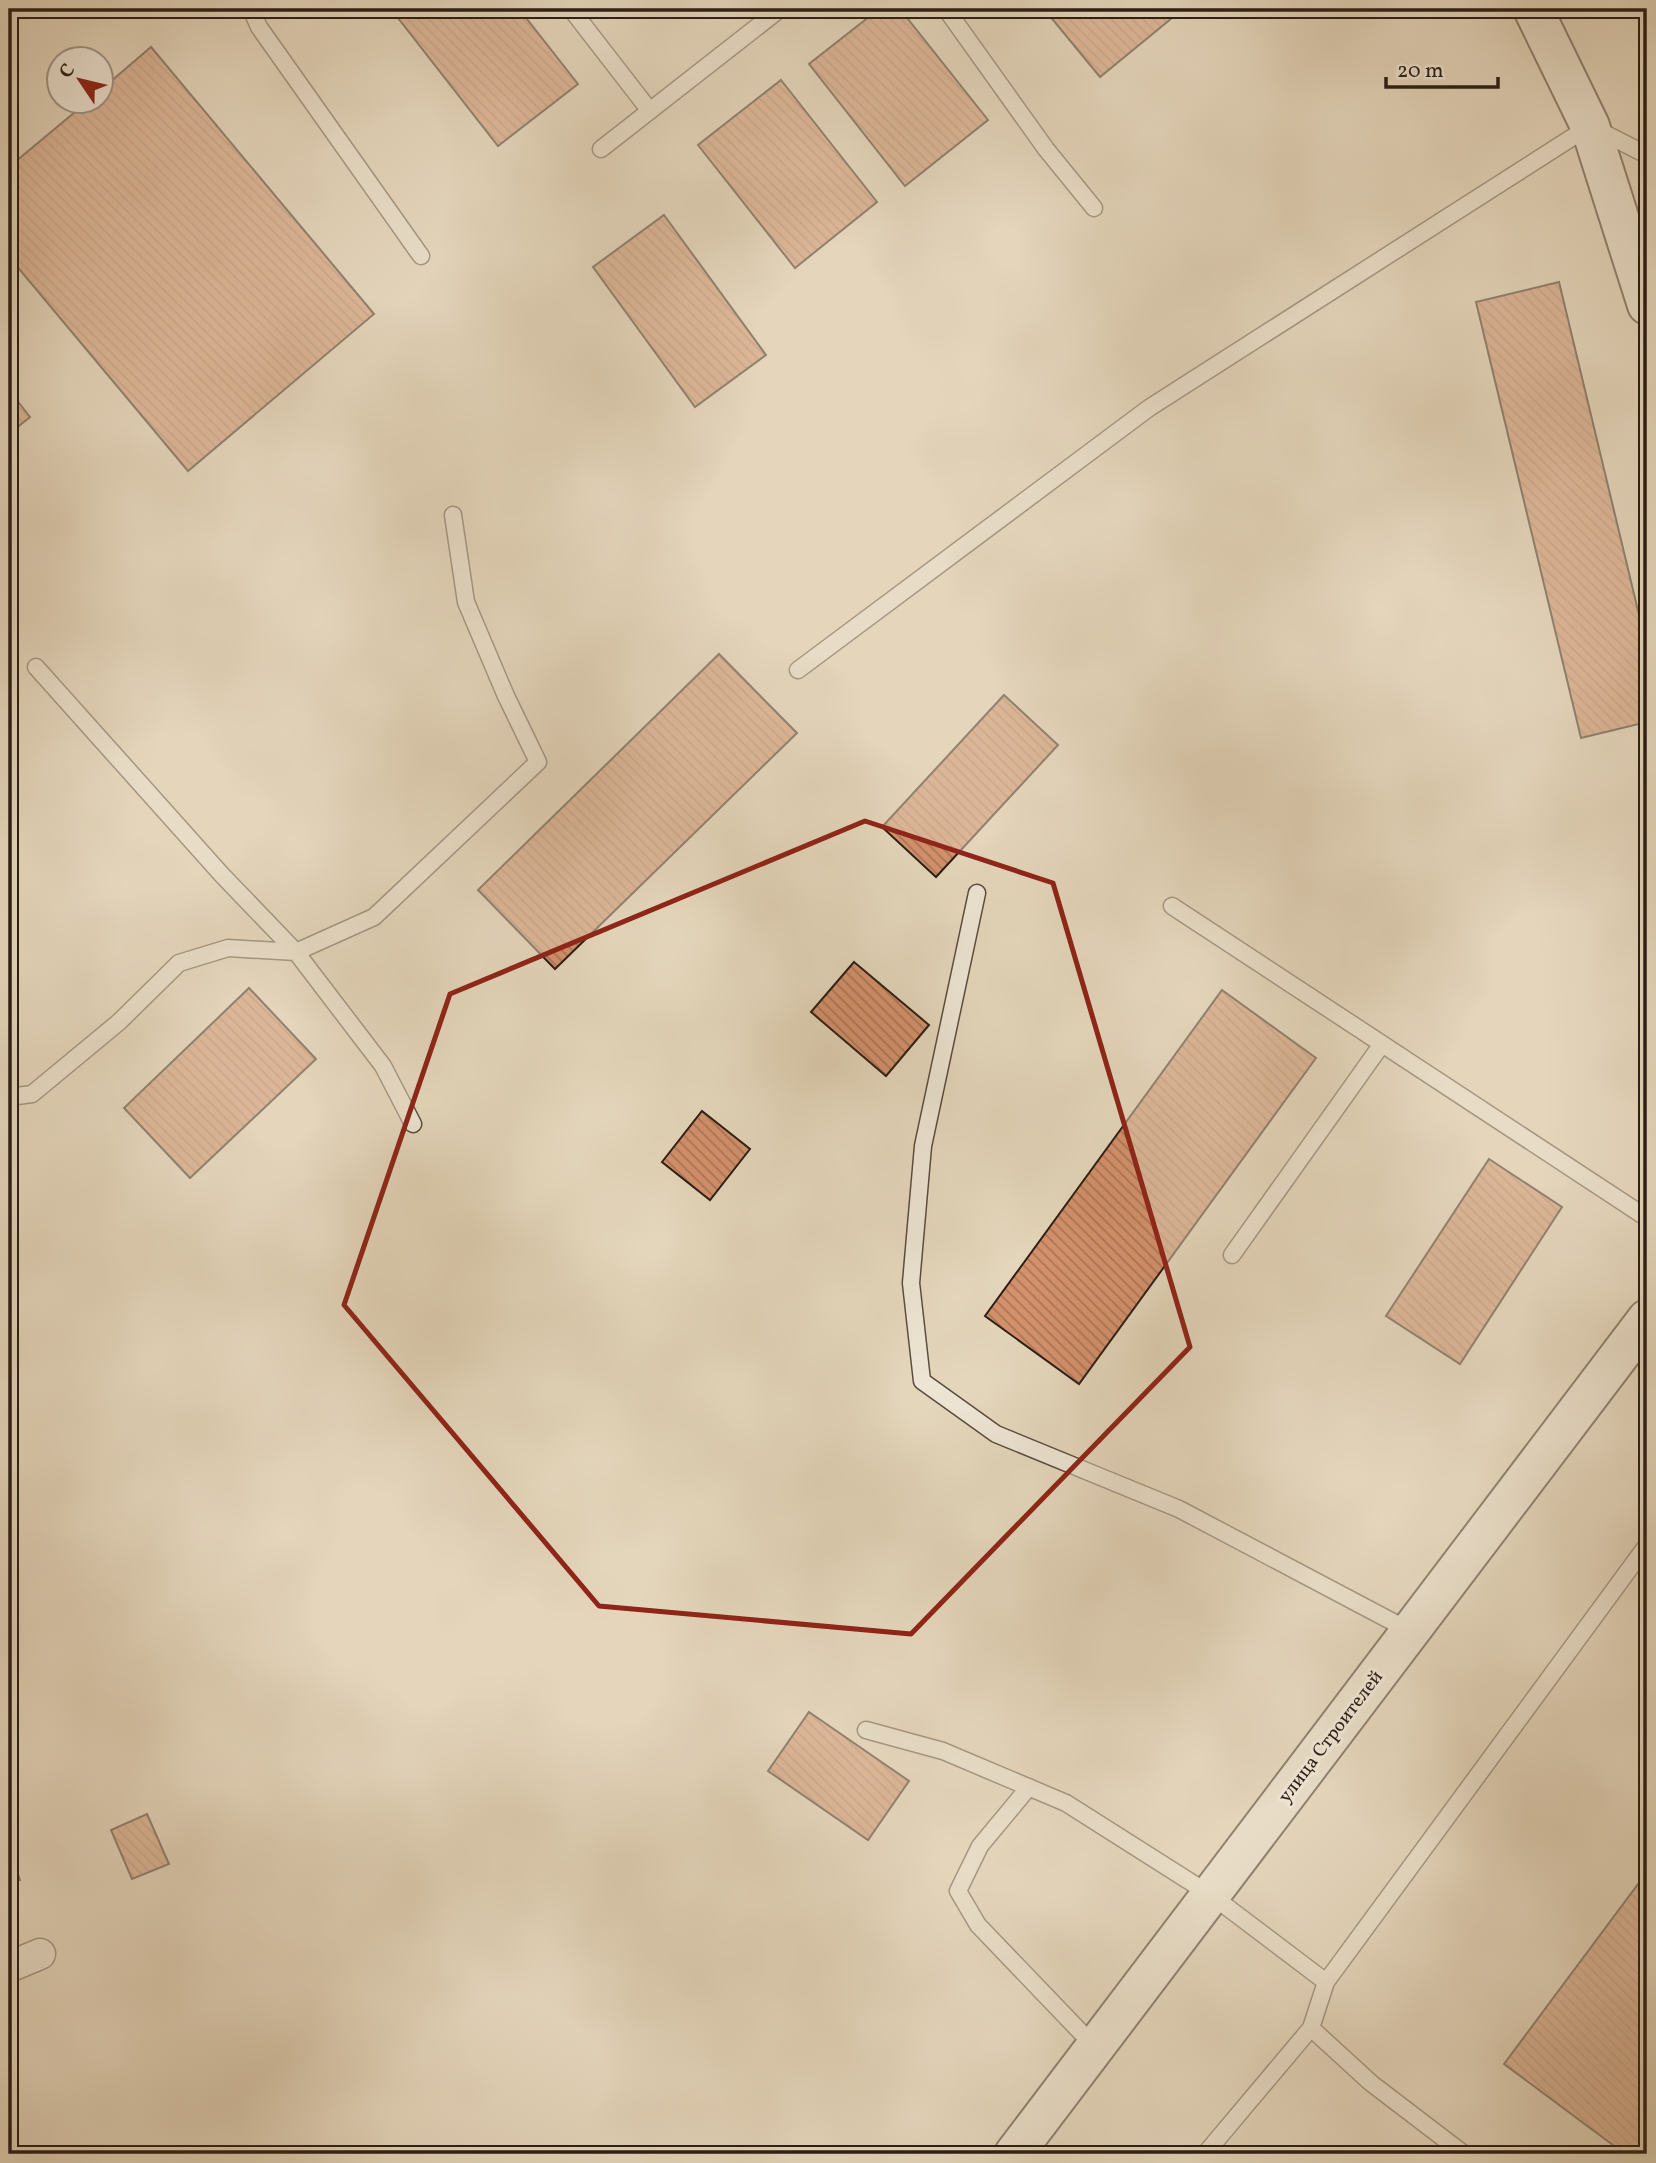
<svg xmlns="http://www.w3.org/2000/svg" width="1656" height="2163" viewBox="0 0 1656 2163" font-family="Vollkorn,serif">
<style>
.building{fill:url(#building-back-hatch);stroke:#2c1e15;stroke-width:2}
.lines{fill:none;stroke-linecap:round;stroke-linejoin:round}
.lane-casing{stroke:#5a4c3e;stroke-width:19}
.street-casing{stroke:#5a4c3e;stroke-width:33}
.secondary-casing{stroke:#2c1e15;stroke-width:42}
.lane{stroke:#ede4d3;stroke-width:16}
.street{stroke:#ede4d3;stroke-width:30}
.secondary{stroke:#ede4d3;stroke-width:38}
.marked{fill:none;stroke:#8f2418;stroke-width:5;stroke-linejoin:round}
.labels{text-anchor:middle;dominant-baseline:central;stroke-width:6;stroke-linejoin:round;paint-order:stroke}
.street-label{font-size:19px;fill:#2c1e15;stroke:#ede4d3}
</style>
<defs>
<pattern id="building-back-hatch" width="6" height="6" patternUnits="userSpaceOnUse" patternTransform="scale(1.75)"><rect width="6" height="6" fill="#d4916c"/><path d="M-1 5l2 2M0 0l6 6M5-1l2 2" fill="none" stroke="#ac7658"/></pattern>
</defs>
<rect width="100%" height="100%" fill="#e4d6bb"/>
<filter id="stains"><feTurbulence type="fractalNoise" baseFrequency=".00286" numOctaves="4"/><feColorMatrix values="0 0 0 0 .2 0 0 0 0 .09 0 0 0 0 .02 0 0 0 .5 -.17"/></filter>
<radialGradient id="worn" r=".72"><stop offset=".6" stop-color="#630" stop-opacity="0"/><stop offset="1" stop-color="#630" stop-opacity=".3"/></radialGradient>
<path class="building" d="M 391,9 L 519,9 L 578,84 L 498,146 Z
M 879,9 L 900,9 L 988,120 L 905,186 L 809,64 Z
M 1044,9 L 1183,9 L 1100,77 Z
M 151,47 L 374,314 L 188,471 L 9,257 L 9,167 L 87,102 L 102,102 L 102,89 Z
M 781,80 L 877,202 L 795,268 L 698,145 Z
M 664,215 L 766,355 L 695,407 L 593,267 Z
M 1559,282 L 1647,648 L 1647,722 L 1581,738 L 1476,302 Z
M 9,390 L 30,417 L 9,434 Z
M 719,654 L 797,733 L 555,969 L 478,890 Z
M 1004,695 L 1058,745 L 936,877 L 882,827 Z
M 854,962 L 929,1025 L 886,1076 L 811,1012 Z
M 249,988 L 316,1059 L 190,1178 L 124,1108 Z
M 1222,990 L 1316,1058 L 1079,1384 L 985,1316 Z
M 702,1111 L 750,1149 L 710,1200 L 662,1162 Z
M 1489,1159 L 1562,1207 L 1460,1364 L 1386,1316 Z
M 809,1712 L 909,1781 L 868,1840 L 768,1771 Z
M 147,1814 L 169,1864 L 132,1879 L 111,1830 Z
M 9,1850 L 20,1880 L 9,1884 Z
M 1647,1872 L 1647,2154 L 1625,2154 L 1504,2064 Z"/>
<g class="lines">
<g class="lane-casing">
<path id="lane" d="M 251,9 L 259,27 L 421,256
M 571,9 L 650,111
M 946,9 L 1046,149 L 1094,208
M 601,149 L 780,9
M 36,667 L 222,875 L 296,952 L 383,1066 L 413,1124
M 798,670 L 1149,408 L 1590,126 L 1647,155
M 977,893 L 923,1146 L 911,1283 L 922,1381 L 996,1434 L 1179,1509 L 1410,1631
M 1172,906 L 1647,1218
M 9,1097 L 32,1094 L 119,1022 L 179,963 L 228,948 L 296,952 L 374,917 L 538,762 L 506,696 L 466,602 L 453,515
M 1232,1255 L 1382,1044
M 866,1730 L 943,1751 L 1066,1803 L 1211,1895 L 1326,1982
M 1029,1787 L 980,1846 L 958,1891 L 978,1925 L 1095,2047
M 1311,2028 L 1371,2083 L 1464,2154
M 1205,2154 L 1311,2028 L 1326,1982 L 1647,1545"/>
</g>
<g class="street-casing">
<path id="street" d="M 9,1967 L 40,1954"/>
</g>
<g class="secondary-casing">
<path id="secondary" d="M 1533,9 L 1590,126 L 1647,305
M 1014,2154 L 1647,1319"/>
</g>
<use href="#lane" class="lane"/>
<use href="#street" class="street"/>
<use href="#secondary" class="secondary"/>
</g>
<path d="M0 0H1656V2163H0ZM 865,821 L 1053,883 L 1190,1347 L 911,1634 L 599,1606 L 344,1305 L 450,994 Z" fill="#e4d6bb" fill-opacity=".55" fill-rule="evenodd"/>
<path class="marked" d="M 865,821 L 1053,883 L 1190,1347 L 911,1634 L 599,1606 L 344,1305 L 450,994 Z"/>
<g class="labels">
<g class="street-label">
<text transform="translate(1331 1737) rotate(-53)">улица Строителей</text>
</g>
</g>
<rect width="1656" height="2163" fill="none" stroke="#e4d6bb" stroke-width="35"/>
<rect x="10" y="10" width="1635" height="2142" fill="none" stroke="#2c1e15" stroke-width="3.5"/>
<rect x="18" y="18" width="1621" height="2128" fill="none" stroke="#2c1e15" stroke-width="2"/>
<g transform="translate(80 80) rotate(305)"><circle r="33" fill="#ede4d3" stroke="#a09587" stroke-width="2"/>
<path d="M0-5L12 26L0 18L-12 26Z" fill="#8f2418"/>
<text y="-10" font-size="19" font-weight="bold" text-anchor="middle" fill="#2c1e15">С</text>
</g>
<path d="M1386 77v10h112v-10" fill="none" stroke="#2c1e15" stroke-width="3.5"/>
<text x="1397" y="77" font-size="21" fill="#2c1e15" stroke="#ede4d3" stroke-width="5" paint-order="stroke">20 m</text>
<rect width="100%" height="100%" filter="url(#stains)"/>
<rect width="100%" height="100%" fill="url(#worn)"/>
</svg>
